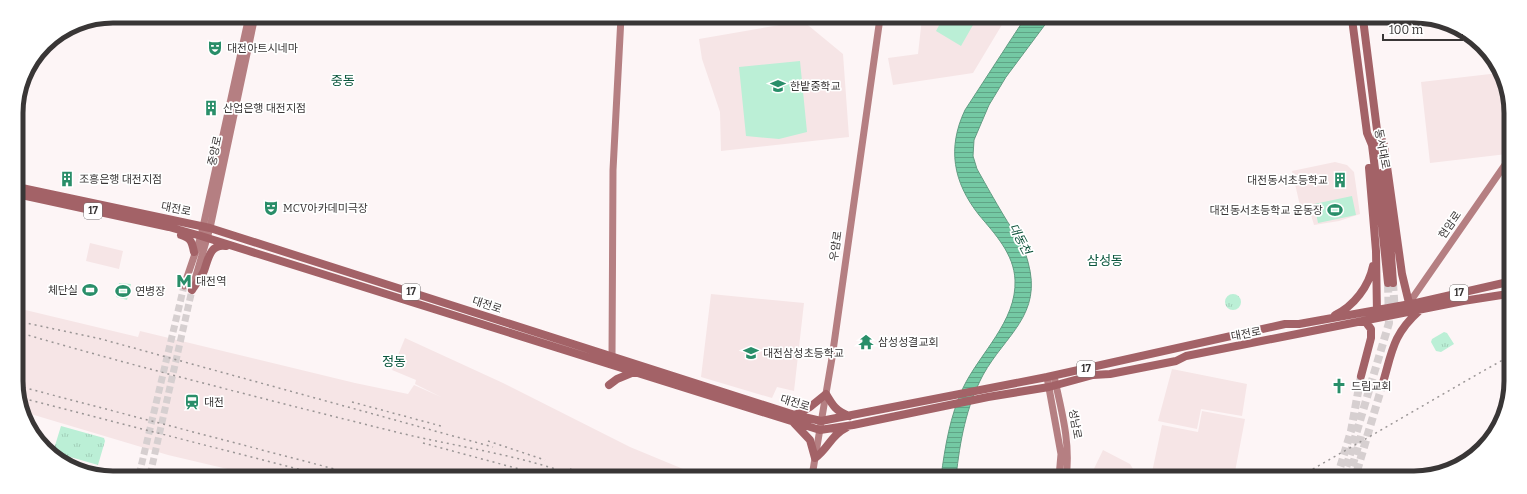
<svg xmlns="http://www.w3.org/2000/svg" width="1527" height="494" viewBox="0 0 1527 494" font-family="Bitter,'Noto Sans KR',serif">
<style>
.built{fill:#f6e5e6}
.green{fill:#bbefd6}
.park{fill:url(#park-tufts)}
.water{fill:url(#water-rules);stroke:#629d83}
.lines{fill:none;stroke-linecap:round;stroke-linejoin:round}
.secondary-tunnel{stroke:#d6cfd0;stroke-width:7;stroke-dasharray:7 3.5;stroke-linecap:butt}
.primary-tunnel{stroke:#d6cfd0;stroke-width:8;stroke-dasharray:8 4;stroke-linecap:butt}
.secondary{stroke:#b57f82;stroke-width:7}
.primary{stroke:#a36267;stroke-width:8}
.rail{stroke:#9a9595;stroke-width:1.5;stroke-dasharray:2 4;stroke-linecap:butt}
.labels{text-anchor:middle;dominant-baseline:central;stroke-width:3.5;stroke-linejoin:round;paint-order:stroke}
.shield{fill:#fff;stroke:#747272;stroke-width:1}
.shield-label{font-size:10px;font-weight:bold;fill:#393636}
.poi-label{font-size:11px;fill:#393636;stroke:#fff;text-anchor:start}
.street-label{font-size:11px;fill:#393636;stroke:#fff}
.water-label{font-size:12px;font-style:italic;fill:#0f543c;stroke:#fff}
.quarter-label{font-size:13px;fill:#0a553c;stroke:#fff}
.rim{fill:none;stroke:#393636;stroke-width:5}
</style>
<defs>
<pattern id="park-tufts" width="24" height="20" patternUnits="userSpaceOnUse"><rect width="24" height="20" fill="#bbefd6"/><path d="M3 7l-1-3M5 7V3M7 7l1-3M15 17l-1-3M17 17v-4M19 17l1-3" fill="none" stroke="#a2ceb8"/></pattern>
<pattern id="water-rules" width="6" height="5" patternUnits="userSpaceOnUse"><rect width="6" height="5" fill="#74c9a4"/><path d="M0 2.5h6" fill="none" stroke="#60a486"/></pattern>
</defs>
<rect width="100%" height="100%" fill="#fdf5f6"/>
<path class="built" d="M 922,18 L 1006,18 L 973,73 L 893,85 L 888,58 L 918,54 Z
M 803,21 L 843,54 L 849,137 L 721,151 L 720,112 L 702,59 L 699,39 Z
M 1499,73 L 1509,94 L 1509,152 L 1507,154 L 1430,163 L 1421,82 Z
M 1335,162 L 1347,165 L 1354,172 L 1360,214 L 1339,221 L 1314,225 L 1309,208 L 1301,210 L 1292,171 Z
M 90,243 L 123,251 L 119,269 L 86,261 Z
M 711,294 L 804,303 L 794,391 L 777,387 L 772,398 L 701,377 Z
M 17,308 L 138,337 L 140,331 L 355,383 L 408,394 L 414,385 L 441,397 L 415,384 L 416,380 L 392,370 L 405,338 L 503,383 L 630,447 L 700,476 L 664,476 L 649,471 L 662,476 L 253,475 L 168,455 L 24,412 L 18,400 Z
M 1172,369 L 1247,384 L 1242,416 L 1201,409 L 1197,429 L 1158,421 Z
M 1202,411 L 1245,419 L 1234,477 L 1151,477 L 1162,425 L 1198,432 Z
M 1103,450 L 1130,464 L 1138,477 L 1090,477 Z"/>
<path class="green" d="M 943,18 L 977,18 L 961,46 L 936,31 Z
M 800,61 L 807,132 L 779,139 L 746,136 L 739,67 Z
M 1352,196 L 1356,215 L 1318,223 L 1314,204 Z
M 119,283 L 131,284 L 127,300 L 116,297 Z"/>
<path class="park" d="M1225 302a8 8 0 1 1 16 0a8 8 0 1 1-16 0Z
M 1444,332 L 1447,333 L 1454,344 L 1441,352 L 1436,351 L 1431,342 L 1432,339 Z
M 61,426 L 104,438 L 105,441 L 98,465 L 53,452 Z"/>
<path class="water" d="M 1025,18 L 1050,18 L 1006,77 L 989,105 L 974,140 L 973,156 L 977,169 C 986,185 995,201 1004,216 C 1013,231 1024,245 1028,262 C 1043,315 1005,335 983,375 C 966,407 960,441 956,477 L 941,477 C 945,447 950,416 963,388 C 979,354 1017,321 1015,280 C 1014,254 995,234 979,215 C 953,182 947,148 965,110 Z"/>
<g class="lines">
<path class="secondary-tunnel" d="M 139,475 L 184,286
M 150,475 L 192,290"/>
<path class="primary-tunnel" d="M 1393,283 L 1395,313
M 1357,471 L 1382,386
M 1337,478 L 1351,431 L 1361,376
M 1343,478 L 1389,323 L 1388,283
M 1349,478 L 1361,436"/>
<path class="secondary" d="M 184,286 L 201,236 L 249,16
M 193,286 L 210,228 L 255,16
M 1407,306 L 1509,159
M 612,357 L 613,170 L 621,17
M 1054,376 C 1061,409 1071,443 1066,477
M 1047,377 L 1061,454 L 1059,477
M 812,476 L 832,358 L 880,18"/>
<path class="primary" d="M 1352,19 L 1367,133 L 1372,145 L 1382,226 L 1388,283
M 1363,19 L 1377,130 L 1378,153
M 1378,131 L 1384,145 L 1402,274 L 1409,303
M 1369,168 L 1376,251 L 1377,314
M 1381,173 L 1389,226 L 1393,283
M 17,187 L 210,228 L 795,415 L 821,421 L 1047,377 L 1285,324 L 1299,324 L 1416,303 L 1508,282
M 17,194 L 169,227 L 201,236 L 820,430 L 853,425 L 988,397 L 1049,387 L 1093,375 L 1110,374 L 1176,361 L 1186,356 L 1463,301 L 1508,294
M 181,235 C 191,238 192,242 194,252
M 192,290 C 196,284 201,277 204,271 C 208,260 210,243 226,246
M 1335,315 C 1354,306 1369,286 1373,266
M 1361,376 L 1371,338 L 1371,329 L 1365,321
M 609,385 L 617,379 L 634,372
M 1382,386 C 1392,353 1392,335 1419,311
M 795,415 L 810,407 L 826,394 C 833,406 836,411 849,416
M 794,423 L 810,440 L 815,458 C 828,449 831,435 846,428"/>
<path class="rail" d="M 17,321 L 101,339 L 493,447
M 17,332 C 144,369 272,401 400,433 C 459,447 519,455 576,476
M 18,386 L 346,472 L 364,475
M 18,397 L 321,475
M 352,402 L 441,426
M 488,441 L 545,460
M 423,443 L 545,476
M 570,469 L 592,476
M 1297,478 C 1368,438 1437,397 1508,357"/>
</g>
<defs>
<g id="theatre-bare" transform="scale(1.2)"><path d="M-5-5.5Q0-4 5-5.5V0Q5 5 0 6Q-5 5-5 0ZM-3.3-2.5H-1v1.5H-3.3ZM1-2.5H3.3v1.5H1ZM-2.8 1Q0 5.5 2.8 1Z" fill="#298e69" stroke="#fff" stroke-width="2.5" paint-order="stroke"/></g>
<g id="school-bare" transform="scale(1.2)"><path d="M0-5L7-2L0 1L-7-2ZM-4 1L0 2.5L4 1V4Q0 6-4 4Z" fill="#298e69" stroke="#fff" stroke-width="2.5" paint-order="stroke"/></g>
<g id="building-bare" transform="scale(1.2)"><path d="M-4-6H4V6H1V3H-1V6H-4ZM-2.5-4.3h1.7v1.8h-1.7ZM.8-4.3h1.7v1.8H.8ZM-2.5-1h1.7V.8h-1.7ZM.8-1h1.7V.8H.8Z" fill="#298e69" stroke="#fff" stroke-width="2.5" paint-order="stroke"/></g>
<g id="stadium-bare" transform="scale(1.2)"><path d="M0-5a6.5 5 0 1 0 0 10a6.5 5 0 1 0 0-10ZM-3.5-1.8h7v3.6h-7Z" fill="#298e69" stroke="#fff" stroke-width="2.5" paint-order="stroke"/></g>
<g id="metro-bare" transform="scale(1.2)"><path d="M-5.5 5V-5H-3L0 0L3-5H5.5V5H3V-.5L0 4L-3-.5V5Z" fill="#298e69" stroke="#fff" stroke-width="2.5" paint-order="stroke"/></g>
<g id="temple-bare" transform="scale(1.2)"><path d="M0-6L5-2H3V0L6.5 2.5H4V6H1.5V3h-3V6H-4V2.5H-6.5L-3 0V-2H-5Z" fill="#298e69" stroke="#fff" stroke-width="2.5" paint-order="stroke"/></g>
<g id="church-bare" transform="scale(1.2)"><path d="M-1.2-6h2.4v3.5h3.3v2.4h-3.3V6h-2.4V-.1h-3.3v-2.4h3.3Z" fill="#298e69" stroke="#fff" stroke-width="2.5" paint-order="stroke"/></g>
<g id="station-bare" transform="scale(1.2)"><path d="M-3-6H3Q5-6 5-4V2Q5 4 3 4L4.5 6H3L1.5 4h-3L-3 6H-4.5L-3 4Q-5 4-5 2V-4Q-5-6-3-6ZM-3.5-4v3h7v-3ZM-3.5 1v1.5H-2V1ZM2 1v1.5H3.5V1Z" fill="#298e69" stroke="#fff" stroke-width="2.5" paint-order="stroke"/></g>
</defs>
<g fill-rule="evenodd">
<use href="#theatre-bare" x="215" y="48"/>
<use href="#school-bare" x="778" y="86"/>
<use href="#building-bare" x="211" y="108"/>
<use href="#building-bare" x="67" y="179"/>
<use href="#building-bare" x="1340" y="180"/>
<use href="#theatre-bare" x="271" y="208"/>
<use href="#stadium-bare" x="1335" y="210"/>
<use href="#metro-bare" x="184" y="281"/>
<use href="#stadium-bare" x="90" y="290"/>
<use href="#stadium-bare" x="123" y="291"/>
<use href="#temple-bare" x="866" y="342"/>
<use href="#school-bare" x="751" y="353"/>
<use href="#church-bare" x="1339" y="386"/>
<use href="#station-bare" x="192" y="402"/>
</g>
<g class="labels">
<g class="shield">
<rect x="84" y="203" width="18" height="16" rx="3"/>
<rect x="402" y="284" width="18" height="16" rx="3"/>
<rect x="1450" y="285" width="18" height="16" rx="3"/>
<rect x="1077" y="361" width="18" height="16" rx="3"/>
</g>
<g class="shield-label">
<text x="93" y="211">17</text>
<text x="411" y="292">17</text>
<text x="1459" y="293">17</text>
<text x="1086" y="369">17</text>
</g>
<g class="poi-label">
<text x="227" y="48">대전아트시네마</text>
<text x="790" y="86">한밭중학교</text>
<text x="223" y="108">산업은행 대전지점</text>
<text x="79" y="179">조흥은행 대전지점</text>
<text x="1328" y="180" text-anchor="end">대전동서초등학교</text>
<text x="283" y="208">MCV아카데미극장</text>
<text x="1323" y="210" text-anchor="end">대전동서초등학교 운동장</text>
<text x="196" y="281">대전역</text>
<text x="78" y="290" text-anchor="end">체단실</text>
<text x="135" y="291">연병장</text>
<text x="878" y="342">삼성성결교회</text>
<text x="763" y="353">대전삼성초등학교</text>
<text x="1351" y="386">드림교회</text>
<text x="204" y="402">대전</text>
</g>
<g class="street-label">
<text transform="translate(1382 149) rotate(79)">동서대로</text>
<text transform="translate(215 151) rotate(-78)">중앙로</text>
<text transform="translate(176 209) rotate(11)">대전로</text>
<text transform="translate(1450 225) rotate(-55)">현암로</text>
<text transform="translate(836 246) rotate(-82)">우암로</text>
<text transform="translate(487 305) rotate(18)">대전로</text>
<text transform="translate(1246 334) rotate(-11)">대전로</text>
<text transform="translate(795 403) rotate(17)">대전로</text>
<text transform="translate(1075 424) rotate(80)">성남로</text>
</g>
<g class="water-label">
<text transform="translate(1020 239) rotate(62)">대동천</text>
</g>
<g class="quarter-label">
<text x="343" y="80">중동</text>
<text x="1105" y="260">삼성동</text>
<text x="394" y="361">정동</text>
</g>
</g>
<path d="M0 0H1527V494H0ZM113 23H1414A90 90 0 0 1 1504 113V381A90 90 0 0 1 1414 471H113A90 90 0 0 1 23 381V113A90 90 0 0 1 113 23Z" fill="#fff" fill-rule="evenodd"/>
<path class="rim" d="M113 23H1414A90 90 0 0 1 1504 113V381A90 90 0 0 1 1414 471H113A90 90 0 0 1 23 381V113A90 90 0 0 1 113 23Z"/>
<path d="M1383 34v6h79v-6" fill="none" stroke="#393636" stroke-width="2"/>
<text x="1389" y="34" font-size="12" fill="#393636" stroke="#ffffff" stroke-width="3" paint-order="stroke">100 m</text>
</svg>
